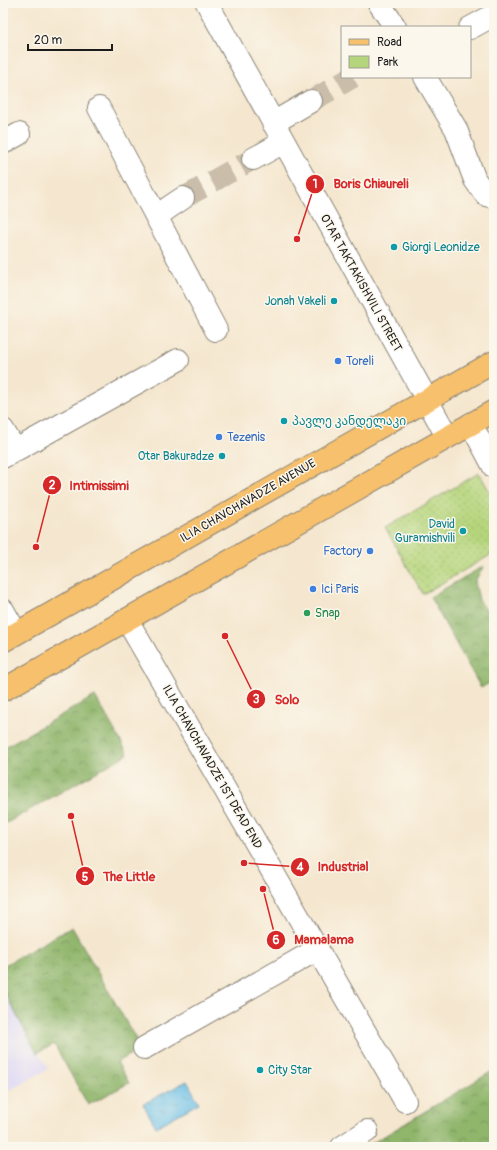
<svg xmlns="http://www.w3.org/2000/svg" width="497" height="1150" viewBox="0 0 497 1150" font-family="Pangolin,'Noto Sans Georgian',sans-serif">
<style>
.built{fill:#dcd5f6}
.green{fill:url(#green-dots);stroke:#68784c}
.forest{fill:url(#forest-crowns);stroke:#566944}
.water{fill:url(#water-ripples);stroke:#446e82}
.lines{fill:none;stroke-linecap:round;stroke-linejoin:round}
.minor-tunnel{stroke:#cabeab;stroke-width:22;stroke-dasharray:22 11;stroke-linecap:butt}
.minor-casing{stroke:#888276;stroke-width:24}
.major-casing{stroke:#888276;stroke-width:24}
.minor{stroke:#fff;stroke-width:22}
.major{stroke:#f7c06c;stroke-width:22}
.culture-dot{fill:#0f9aa8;stroke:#fbf7ec;stroke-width:1.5}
.shop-dot{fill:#3f7fe0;stroke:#fbf7ec;stroke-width:1.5}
.leisure-dot{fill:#2e9e5b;stroke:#fbf7ec;stroke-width:1.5}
.labels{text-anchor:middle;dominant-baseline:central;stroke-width:3;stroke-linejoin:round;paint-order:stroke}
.culture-label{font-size:12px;fill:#0d838f;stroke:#fbf7ec;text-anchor:start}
.street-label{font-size:12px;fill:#1c1c1c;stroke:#fbf7ec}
.shop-label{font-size:12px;fill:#366cbe;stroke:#fbf7ec;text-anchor:start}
.leisure-label{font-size:12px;fill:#27864d;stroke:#fbf7ec;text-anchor:start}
.leader{fill:none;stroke:#d62828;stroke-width:1.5}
.callout-dot{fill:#d62828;stroke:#fbf7ec;stroke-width:1.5}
.mark-label{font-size:12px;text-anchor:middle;font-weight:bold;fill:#fff}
.callout-label{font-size:13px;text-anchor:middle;font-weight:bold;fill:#d62828;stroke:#fbf7ec;stroke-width:3;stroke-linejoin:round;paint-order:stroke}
</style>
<defs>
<pattern id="green-dots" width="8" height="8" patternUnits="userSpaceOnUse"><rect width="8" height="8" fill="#b5d57c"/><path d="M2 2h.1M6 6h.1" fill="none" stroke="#9bb66b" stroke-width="1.8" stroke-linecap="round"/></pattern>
<pattern id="forest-crowns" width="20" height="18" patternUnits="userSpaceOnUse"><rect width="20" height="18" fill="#90b66c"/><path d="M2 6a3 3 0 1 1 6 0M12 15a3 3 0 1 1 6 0" fill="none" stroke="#759358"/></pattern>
<pattern id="water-ripples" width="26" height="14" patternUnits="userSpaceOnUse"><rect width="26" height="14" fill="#6bbfe7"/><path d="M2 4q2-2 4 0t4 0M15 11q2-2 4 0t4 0" fill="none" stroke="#579aba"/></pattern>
</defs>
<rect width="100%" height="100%" fill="#fbf7ec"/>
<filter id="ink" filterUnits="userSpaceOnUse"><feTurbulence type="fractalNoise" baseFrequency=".025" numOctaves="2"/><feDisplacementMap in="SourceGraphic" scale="8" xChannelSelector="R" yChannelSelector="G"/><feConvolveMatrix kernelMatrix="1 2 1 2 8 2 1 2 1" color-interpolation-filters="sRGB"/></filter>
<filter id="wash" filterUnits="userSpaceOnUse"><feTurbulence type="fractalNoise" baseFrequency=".012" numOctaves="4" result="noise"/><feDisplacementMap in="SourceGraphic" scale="16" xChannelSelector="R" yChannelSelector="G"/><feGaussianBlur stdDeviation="0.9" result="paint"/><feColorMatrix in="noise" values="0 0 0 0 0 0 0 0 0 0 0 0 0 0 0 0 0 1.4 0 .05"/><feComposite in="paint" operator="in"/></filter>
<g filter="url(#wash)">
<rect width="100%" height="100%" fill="#f5e7cf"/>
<path class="built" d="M 3,988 L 48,1069 L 3,1094 Z"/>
<path class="green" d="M 479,473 L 494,499 L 494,553 L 423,594 L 385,528 Z"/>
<path class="forest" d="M 484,566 L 475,581 L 479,600 L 494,621 L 494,680 L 481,688 L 430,597 Z
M 95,696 L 128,754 L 3,825 L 3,748 Z
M 72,927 L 141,1048 L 117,1062 L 129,1083 L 88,1105 L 54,1044 L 37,1053 L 3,990 L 3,966 Z
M 494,1070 L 494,1147 L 366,1147 Z"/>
<path class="water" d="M 187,1081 L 199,1103 L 156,1127 L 143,1104 Z"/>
</g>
<g filter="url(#ink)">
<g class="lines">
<path class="minor-tunnel" d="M 311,101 L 353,77
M 183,198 L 253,159"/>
<g class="minor-casing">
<path id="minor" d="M 207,3 L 447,436
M 379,3 L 395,27
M 470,28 L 494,15
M 425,77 L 456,129 L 475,180 L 486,195 L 494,197
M 99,108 L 216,330
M 273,123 L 311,101
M 3,143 L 19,134
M 253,159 L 284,142
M 157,216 L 171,206 L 183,198
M 471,424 L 494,467
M 3,430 L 15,450
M 3,457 L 178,360
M 3,610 L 16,633
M 127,620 L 405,1101
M 144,1048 L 318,949
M 342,1147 L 367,1131"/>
</g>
<g class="major-casing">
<path id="major" d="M 3,641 L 494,362
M 3,690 L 494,411"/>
</g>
<use href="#minor" class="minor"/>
<use href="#major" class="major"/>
</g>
</g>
<g class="culture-dot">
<circle cx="394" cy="247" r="4"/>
<circle cx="334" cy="301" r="4"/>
<circle cx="284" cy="421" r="4"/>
<circle cx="222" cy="456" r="4"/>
<circle cx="463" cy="531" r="4"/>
<circle cx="260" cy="1070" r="4"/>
</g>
<g class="shop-dot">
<circle cx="338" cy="361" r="4"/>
<circle cx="219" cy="437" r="4"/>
<circle cx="370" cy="551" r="4"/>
<circle cx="313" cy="589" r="4"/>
</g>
<circle class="leisure-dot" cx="307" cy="613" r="4"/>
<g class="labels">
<g class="culture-label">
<text x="402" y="247">Giorgi Leonidze</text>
<text x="326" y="301" text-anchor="end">Jonah Vakeli</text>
<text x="292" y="421">პავლე კანდელაკი</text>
<text x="214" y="456" text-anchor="end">Otar Bakuradze</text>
<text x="455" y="524" text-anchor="end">David<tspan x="455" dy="14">Guramishvili</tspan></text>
<text x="268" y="1070">City Star</text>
</g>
<g class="street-label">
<text transform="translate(361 283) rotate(61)">OTAR TAKTAKISHVILI STREET</text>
<text transform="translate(248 501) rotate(-30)">ILIA CHAVCHAVADZE AVENUE</text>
<text transform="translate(212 767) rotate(60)">ILIA CHAVCHAVADZE 1ST DEAD END</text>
</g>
<g class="shop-label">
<text x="346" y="361">Toreli</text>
<text x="227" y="437">Tezenis</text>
<text x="362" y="551" text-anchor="end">Factory</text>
<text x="321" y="589">Ici Paris</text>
</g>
<g class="leisure-label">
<text x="315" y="613">Snap</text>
</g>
</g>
<path class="leader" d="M297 239L315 184M36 547L52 485M225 636L256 699M244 863L300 867M71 816L85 876M263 889L276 940"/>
<g class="callout-dot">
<circle cx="297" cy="239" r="4"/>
<circle cx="36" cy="547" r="4"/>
<circle cx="225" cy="636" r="4"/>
<circle cx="244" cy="863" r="4"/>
<circle cx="71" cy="816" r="4"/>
<circle cx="263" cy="889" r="4"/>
<circle cx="315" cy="184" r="10"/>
<circle cx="52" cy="485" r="10"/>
<circle cx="256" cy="699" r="10"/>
<circle cx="300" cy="867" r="10"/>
<circle cx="85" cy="876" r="10"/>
<circle cx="276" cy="940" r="10"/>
</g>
<g class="mark-label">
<text x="315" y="188">1</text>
<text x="52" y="489">2</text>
<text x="256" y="703">3</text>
<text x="300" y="871">4</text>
<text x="85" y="881">5</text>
<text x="276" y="944">6</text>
</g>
<g class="callout-label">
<text x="371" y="188">Boris Chiaureli</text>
<text x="99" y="490">Intimissimi</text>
<text x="287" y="704">Solo</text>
<text x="343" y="871">Industrial</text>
<text x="129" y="881">The Little</text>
<text x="324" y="944">Mamalama</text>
</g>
<rect width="497" height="1150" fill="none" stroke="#fbf7ec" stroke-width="16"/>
<rect x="341" y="26" width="130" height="52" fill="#fbf7ec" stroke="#a29f99"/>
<rect x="349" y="39" width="20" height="6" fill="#f7c06c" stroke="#a29f99"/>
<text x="377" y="46" font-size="12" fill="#1c1c1c">Road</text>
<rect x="349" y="56" width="20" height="12" fill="#b5d57c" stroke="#a29f99"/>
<text x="377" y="66" font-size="12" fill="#1c1c1c">Park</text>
<path d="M28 44v6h84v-6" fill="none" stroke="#1c1c1c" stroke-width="2"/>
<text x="34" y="44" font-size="12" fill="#1c1c1c" stroke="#fbf7ec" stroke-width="3" paint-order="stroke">20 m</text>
</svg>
